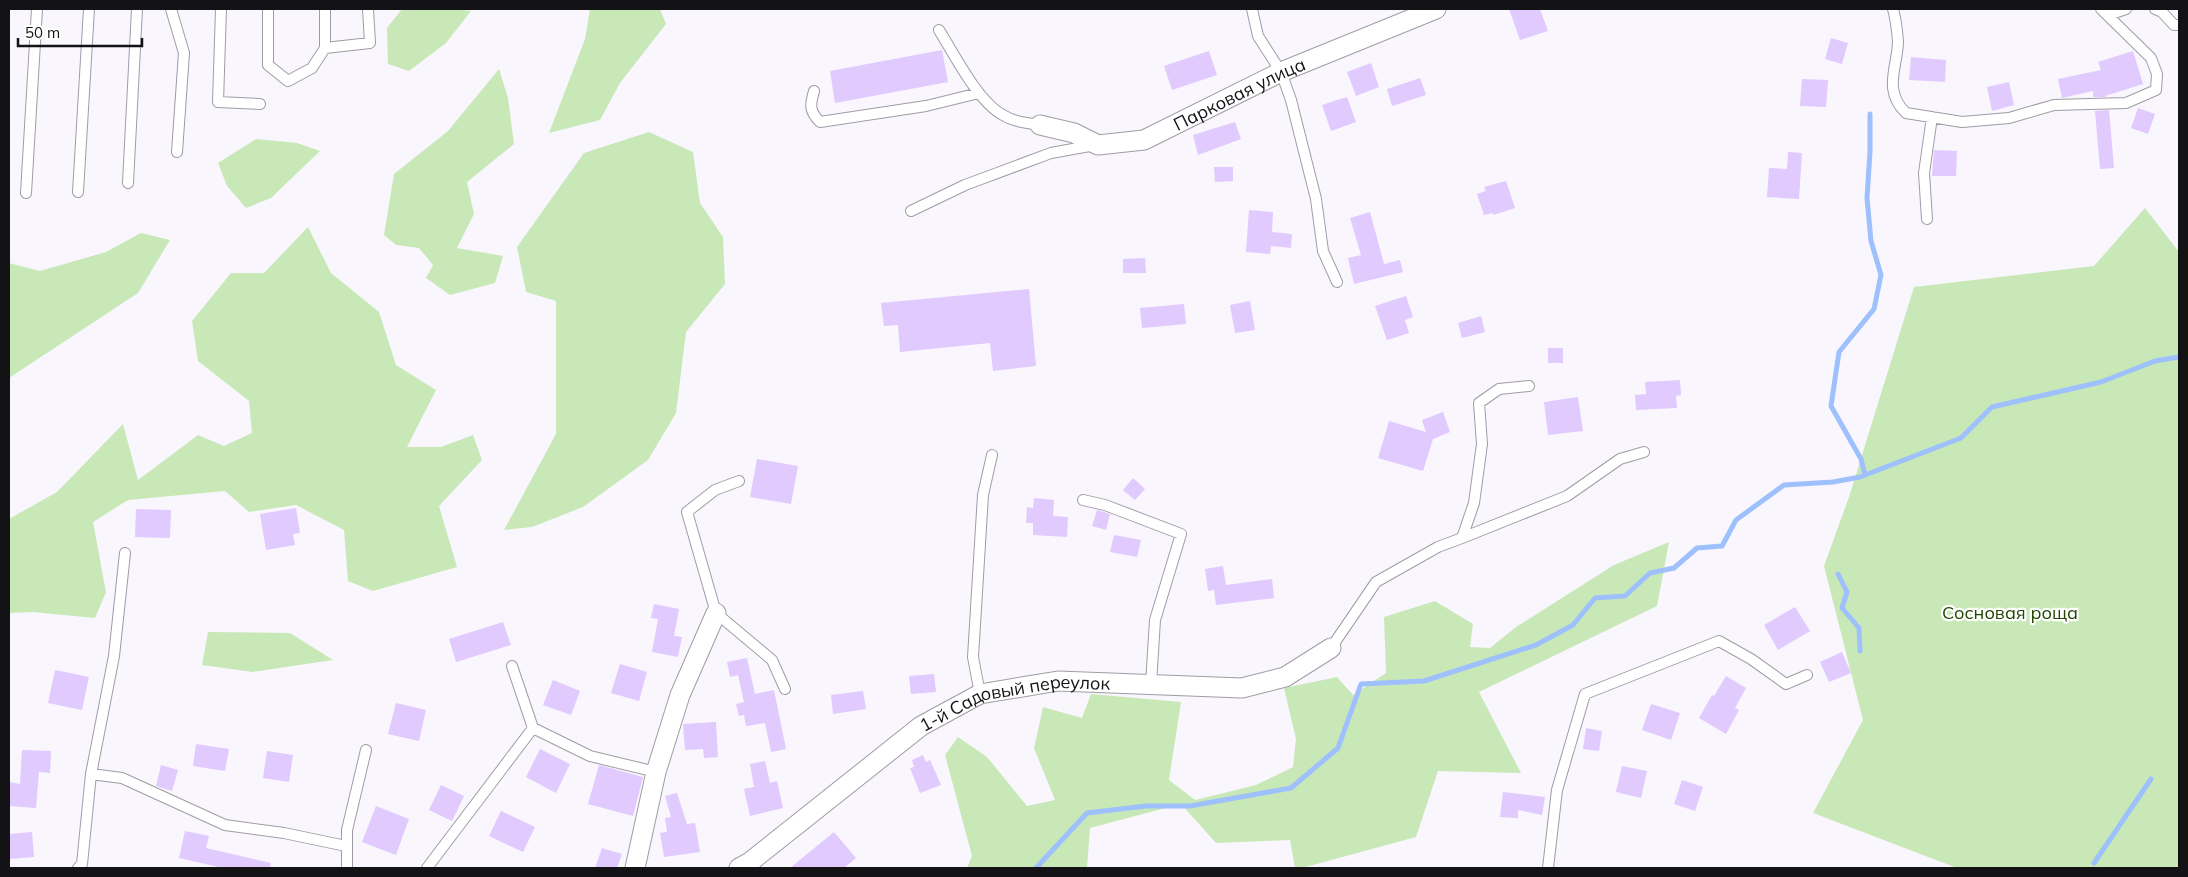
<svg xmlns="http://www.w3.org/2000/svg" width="2188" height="877" viewBox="0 0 2188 877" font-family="Mulish,sans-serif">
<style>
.green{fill:#c9e8b8}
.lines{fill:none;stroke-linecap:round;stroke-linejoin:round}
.stream{stroke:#9ec0fd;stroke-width:5}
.building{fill:#e0cafe}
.service-casing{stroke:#a09ca5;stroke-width:12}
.minor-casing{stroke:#a09ca5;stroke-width:21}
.service{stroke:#fff;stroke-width:10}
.minor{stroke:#fff;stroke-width:19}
.labels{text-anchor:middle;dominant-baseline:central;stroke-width:4.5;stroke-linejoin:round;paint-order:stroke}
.street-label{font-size:18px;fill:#131215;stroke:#fff}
.park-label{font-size:18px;fill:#234603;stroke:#fff}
</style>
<rect width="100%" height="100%" fill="#f9f6fe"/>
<path class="green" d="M 402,9 L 457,9 L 471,11 L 446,43 L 409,71 L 388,64 L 387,28 Z
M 590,9 L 660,9 L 666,24 L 620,83 L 600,120 L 549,133 L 585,39 Z
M 499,69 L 508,98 L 514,144 L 467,182 L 474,214 L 457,248 L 503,256 L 495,283 L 450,295 L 426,278 L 433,265 L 419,248 L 396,245 L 384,235 L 394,174 L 448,131 Z
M 649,132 L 693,152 L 700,203 L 723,237 L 725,284 L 686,332 L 676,413 L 648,460 L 583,507 L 532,527 L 504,530 L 556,434 L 556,301 L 526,292 L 517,247 L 584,153 Z
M 256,139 L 297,143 L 320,151 L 271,198 L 246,208 L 227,186 L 218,163 Z
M 2145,208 L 2179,252 L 2179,868 L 1957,868 L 1813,813 L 1863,720 L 1824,566 L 1849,497 L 1914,287 L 2094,266 Z
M 308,227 L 331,273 L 379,312 L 396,365 L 436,390 L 407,447 L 441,447 L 473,435 L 482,460 L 439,506 L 457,567 L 373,591 L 348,581 L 344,530 L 296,505 L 249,512 L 225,491 L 128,500 L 93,522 L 106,592 L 95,618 L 32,612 L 9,613 L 9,519 L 57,492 L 123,424 L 138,480 L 198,435 L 224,446 L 252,433 L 249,401 L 198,361 L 192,321 L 231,273 L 264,273 Z
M 141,233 L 170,240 L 138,293 L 9,378 L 9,263 L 40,271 L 106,252 Z
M 1669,542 L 1657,606 L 1479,692 L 1521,773 L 1438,771 L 1416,837 L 1302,868 L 1295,868 L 1290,840 L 1216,843 L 1181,804 L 1090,828 L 1087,868 L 967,868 L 972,856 L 945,755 L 958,737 L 987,757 L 1027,806 L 1055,800 L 1034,748 L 1043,707 L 1082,718 L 1091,694 L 1181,702 L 1169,780 L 1195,800 L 1256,785 L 1293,767 L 1296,739 L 1284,688 L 1337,677 L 1353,695 L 1386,673 L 1384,617 L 1435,601 L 1473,624 L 1470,647 L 1490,648 L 1516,627 L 1614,565 Z
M 208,632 L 290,633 L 333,660 L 253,672 L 202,665 Z"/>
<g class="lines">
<path class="stream" d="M 1865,475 L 1861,459 L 1831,406 L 1839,352 L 1874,309 L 1881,275 L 1871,241 L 1867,198 L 1870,152 L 1870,114
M 1838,574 L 1847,592 L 1842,608 L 1859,628 L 1860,651
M 2094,863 L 2151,779
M 1036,868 L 1087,813 L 1146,806 L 1190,806 L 1291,788 L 1338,748 L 1361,684 L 1424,681 L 1536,645 L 1573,625 L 1595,598 L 1625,596 L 1650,573 L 1674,568 L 1697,548 L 1722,546 L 1736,520 L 1784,485 L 1833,482 L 1860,477 L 1961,438 L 1992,407 L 2101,382 L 2155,361 L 2179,357"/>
</g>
<path class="building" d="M 1509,9 L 1540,9 L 1548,31 L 1520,40 Z
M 1831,38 L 1848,43 L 1842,64 L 1825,59 Z
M 942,50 L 948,82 L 835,103 L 830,71 Z
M 1209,51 L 1217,75 L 1172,90 L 1164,66 Z
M 2133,51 L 2143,84 L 2105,96 L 2107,97 L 2093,97 L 2093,91 L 2062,98 L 2058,79 L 2101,70 L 2098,62 Z
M 1911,57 L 1946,60 L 1945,82 L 1909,80 Z
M 1371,63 L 1379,87 L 1356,96 L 1347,72 Z
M 1420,78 L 1426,95 L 1392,106 L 1387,89 Z
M 1802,79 L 1828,80 L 1826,107 L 1800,106 Z
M 2009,82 L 2014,105 L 1992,111 L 1987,87 Z
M 1347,97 L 1356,122 L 1331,131 L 1322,105 Z
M 2138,108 L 2155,114 L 2148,134 L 2131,128 Z
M 2109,110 L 2114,168 L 2100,169 L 2095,111 Z
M 1235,122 L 1241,139 L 1198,155 L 1193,135 Z
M 1934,150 L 1957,151 L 1956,176 L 1932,176 Z
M 1788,152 L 1802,153 L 1799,199 L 1767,197 L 1769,168 L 1787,169 Z
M 1214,167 L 1233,167 L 1233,181 L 1215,182 Z
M 1506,181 L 1515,208 L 1493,215 L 1493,213 L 1484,215 L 1477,194 L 1486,191 L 1484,187 Z
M 1249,210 L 1273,212 L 1272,232 L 1292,234 L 1291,248 L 1271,246 L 1270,254 L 1246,252 Z
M 1370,212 L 1384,264 L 1400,260 L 1403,272 L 1354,284 L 1348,258 L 1361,255 L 1350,218 Z
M 1145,258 L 1146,273 L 1123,273 L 1123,259 Z
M 1029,289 L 1036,366 L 993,371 L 990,343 L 900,352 L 898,325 L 884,326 L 881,303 Z
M 1406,296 L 1413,317 L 1405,320 L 1409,333 L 1387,340 L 1375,306 Z
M 1250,301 L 1255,330 L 1235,333 L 1230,305 Z
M 1184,304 L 1186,324 L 1142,328 L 1140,308 Z
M 1481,316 L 1485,332 L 1462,338 L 1458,323 Z
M 1548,348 L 1563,348 L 1563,363 L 1548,363 Z
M 1680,380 L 1681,395 L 1676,396 L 1677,408 L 1636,410 L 1635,395 L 1646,394 L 1645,382 Z
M 1578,397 L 1583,431 L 1548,435 L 1544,402 Z
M 1443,412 L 1450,432 L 1433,439 L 1423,471 L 1378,458 L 1389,421 L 1426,432 L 1422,420 Z
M 757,459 L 798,466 L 791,504 L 750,497 Z
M 1133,478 L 1145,489 L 1135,500 L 1123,490 Z
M 1034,498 L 1054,500 L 1053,516 L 1068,517 L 1067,537 L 1033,535 L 1033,523 L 1026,523 L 1027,507 L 1033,508 Z
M 296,508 L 300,533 L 293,534 L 295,545 L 266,550 L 260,514 Z
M 136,509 L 171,510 L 170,538 L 135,537 Z
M 1097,510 L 1110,514 L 1106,530 L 1092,526 Z
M 1114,535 L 1141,540 L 1137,557 L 1110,552 Z
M 1223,566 L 1226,585 L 1272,579 L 1274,598 L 1216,605 L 1214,590 L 1208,591 L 1205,569 Z
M 654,604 L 679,609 L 674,636 L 682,637 L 678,657 L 652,652 L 658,619 L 651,618 Z
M 1795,607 L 1810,631 L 1778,650 L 1764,625 Z
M 503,622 L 511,645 L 456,662 L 449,639 Z
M 1842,652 L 1851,673 L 1829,682 L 1820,662 Z
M 747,658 L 755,694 L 774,690 L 786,749 L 771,752 L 765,723 L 746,726 L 744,715 L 739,716 L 736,704 L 744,702 L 738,675 L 730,677 L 727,662 Z
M 620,664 L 647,672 L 639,701 L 611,693 Z
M 55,670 L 89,677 L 82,710 L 48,703 Z
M 934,674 L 936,692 L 911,694 L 909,676 Z
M 1726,676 L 1746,688 L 1735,708 L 1739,710 L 1726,734 L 1699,718 L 1712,695 L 1714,696 Z
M 553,680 L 580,691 L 571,715 L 543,705 Z
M 863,691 L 866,709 L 833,714 L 831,695 Z
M 396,703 L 426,710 L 419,741 L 388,734 Z
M 1651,704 L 1680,713 L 1671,740 L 1642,730 Z
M 716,722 L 718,757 L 704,758 L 703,749 L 685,750 L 683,724 Z
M 1586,728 L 1602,731 L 1599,751 L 1583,749 Z
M 196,744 L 229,749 L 225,771 L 193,766 Z
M 540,749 L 570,764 L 556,793 L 526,777 Z
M 22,750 L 51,751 L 50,773 L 39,772 L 36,808 L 9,806 L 9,782 L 20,784 Z
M 267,751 L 293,755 L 289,782 L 263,778 Z
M 923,755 L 926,762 L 930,760 L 941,785 L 920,793 L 910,768 L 914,767 L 912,760 Z
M 765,761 L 770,783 L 777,781 L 783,808 L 750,816 L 744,789 L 754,787 L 750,764 Z
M 161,765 L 178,770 L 172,791 L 156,786 Z
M 599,765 L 643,777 L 633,816 L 588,804 Z
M 1622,766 L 1647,771 L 1641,798 L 1616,792 Z
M 1682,780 L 1703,787 L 1695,811 L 1674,804 Z
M 441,785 L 464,796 L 452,821 L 429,810 Z
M 1503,792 L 1545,797 L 1542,815 L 1518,810 L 1518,818 L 1500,817 Z
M 677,793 L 687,824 L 695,823 L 700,852 L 664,857 L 660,833 L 667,832 L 665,818 L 671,817 L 665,796 Z
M 376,806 L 409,819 L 396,855 L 362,842 Z
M 501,811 L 535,827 L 523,852 L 489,836 Z
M 185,831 L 209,836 L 206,848 L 271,863 L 270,868 L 223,868 L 179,858 Z
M 32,832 L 34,857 L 9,859 L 9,834 Z
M 834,832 L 856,858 L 844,868 L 790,868 Z
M 602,848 L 622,854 L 617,868 L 595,868 Z"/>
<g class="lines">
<g class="service-casing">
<path id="service" d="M 171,9 L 184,53 L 177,152
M 221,9 L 218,102 L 260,104
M 268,9 L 268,65 L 288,81 L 312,68 L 325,48 L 370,43 L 368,9
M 1252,9 L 1258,36 L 1281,72 L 1291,100 L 1316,199 L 1323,251 L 1337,282
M 1893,9 C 1896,19 1897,30 1898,41 C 1898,66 1882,90 1906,113 L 1962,122 L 2009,118 L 2054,105 L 2126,103 L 2156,90 L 2157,74 L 2151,58 L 2101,9
M 2155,9 L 2162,12 L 2174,25 L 2179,25
M 2108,15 L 2126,9
M 939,30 C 954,54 978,102 1003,115 C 1014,122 1027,123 1040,125
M 325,48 L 325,9
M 814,91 C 810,105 809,111 820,122 L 926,106 L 979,93
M 128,183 L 137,9
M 78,192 L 89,9
M 26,193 L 37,9
M 911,211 L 965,185 L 1051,153 L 1095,145
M 1927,219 L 1924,173 L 1932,117
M 739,481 L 715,490 L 687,512 L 716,613 L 772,660 L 785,689
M 1083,500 L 1105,505 L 1181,534 L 1155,620 L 1151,684
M 1462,538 L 1567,496 L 1620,459 L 1644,452
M 1331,648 L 1376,582 L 1438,547 L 1462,538 L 1474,503 L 1482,444 L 1479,403 L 1499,389 L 1529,386
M 512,666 L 533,728
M 980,694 L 973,657 L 983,495 L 992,455
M 91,774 L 122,778 L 225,825 L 284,833 L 346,846
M 78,868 L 82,864 L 91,774 L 114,656 L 125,553
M 347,868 L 347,830 L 366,750
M 427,868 L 533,728 L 590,756 L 656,772
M 1548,868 L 1557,790 L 1585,694 L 1719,641 L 1751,659 L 1786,684 L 1807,675"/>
</g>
<g class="minor-casing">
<g id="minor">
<path id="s1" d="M 1040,125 L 1074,133 L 1098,145 L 1144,140 L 1281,72 L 1436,9"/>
<path d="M 635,868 L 656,772 L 680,695 L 716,613"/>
<path id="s2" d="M 739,868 L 750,862 L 921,726 L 980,694 L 1058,681 L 1242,688 L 1285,677 L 1331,648"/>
</g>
</g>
<use href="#service" class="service"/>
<use href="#minor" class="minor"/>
</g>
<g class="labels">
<g class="street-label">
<text stroke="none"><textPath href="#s1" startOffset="214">Парковая улица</textPath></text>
<text stroke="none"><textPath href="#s2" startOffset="330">1-й Садовый переулок</textPath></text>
</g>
<g class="park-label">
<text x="2010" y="612">Сосновая роща</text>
</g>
</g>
<rect width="2188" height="877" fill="none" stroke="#131215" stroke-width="20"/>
<path d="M18 38v8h124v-8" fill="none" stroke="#131215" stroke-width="2.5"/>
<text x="25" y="38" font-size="15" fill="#131215" stroke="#ffffff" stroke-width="4" paint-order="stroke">50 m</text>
</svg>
